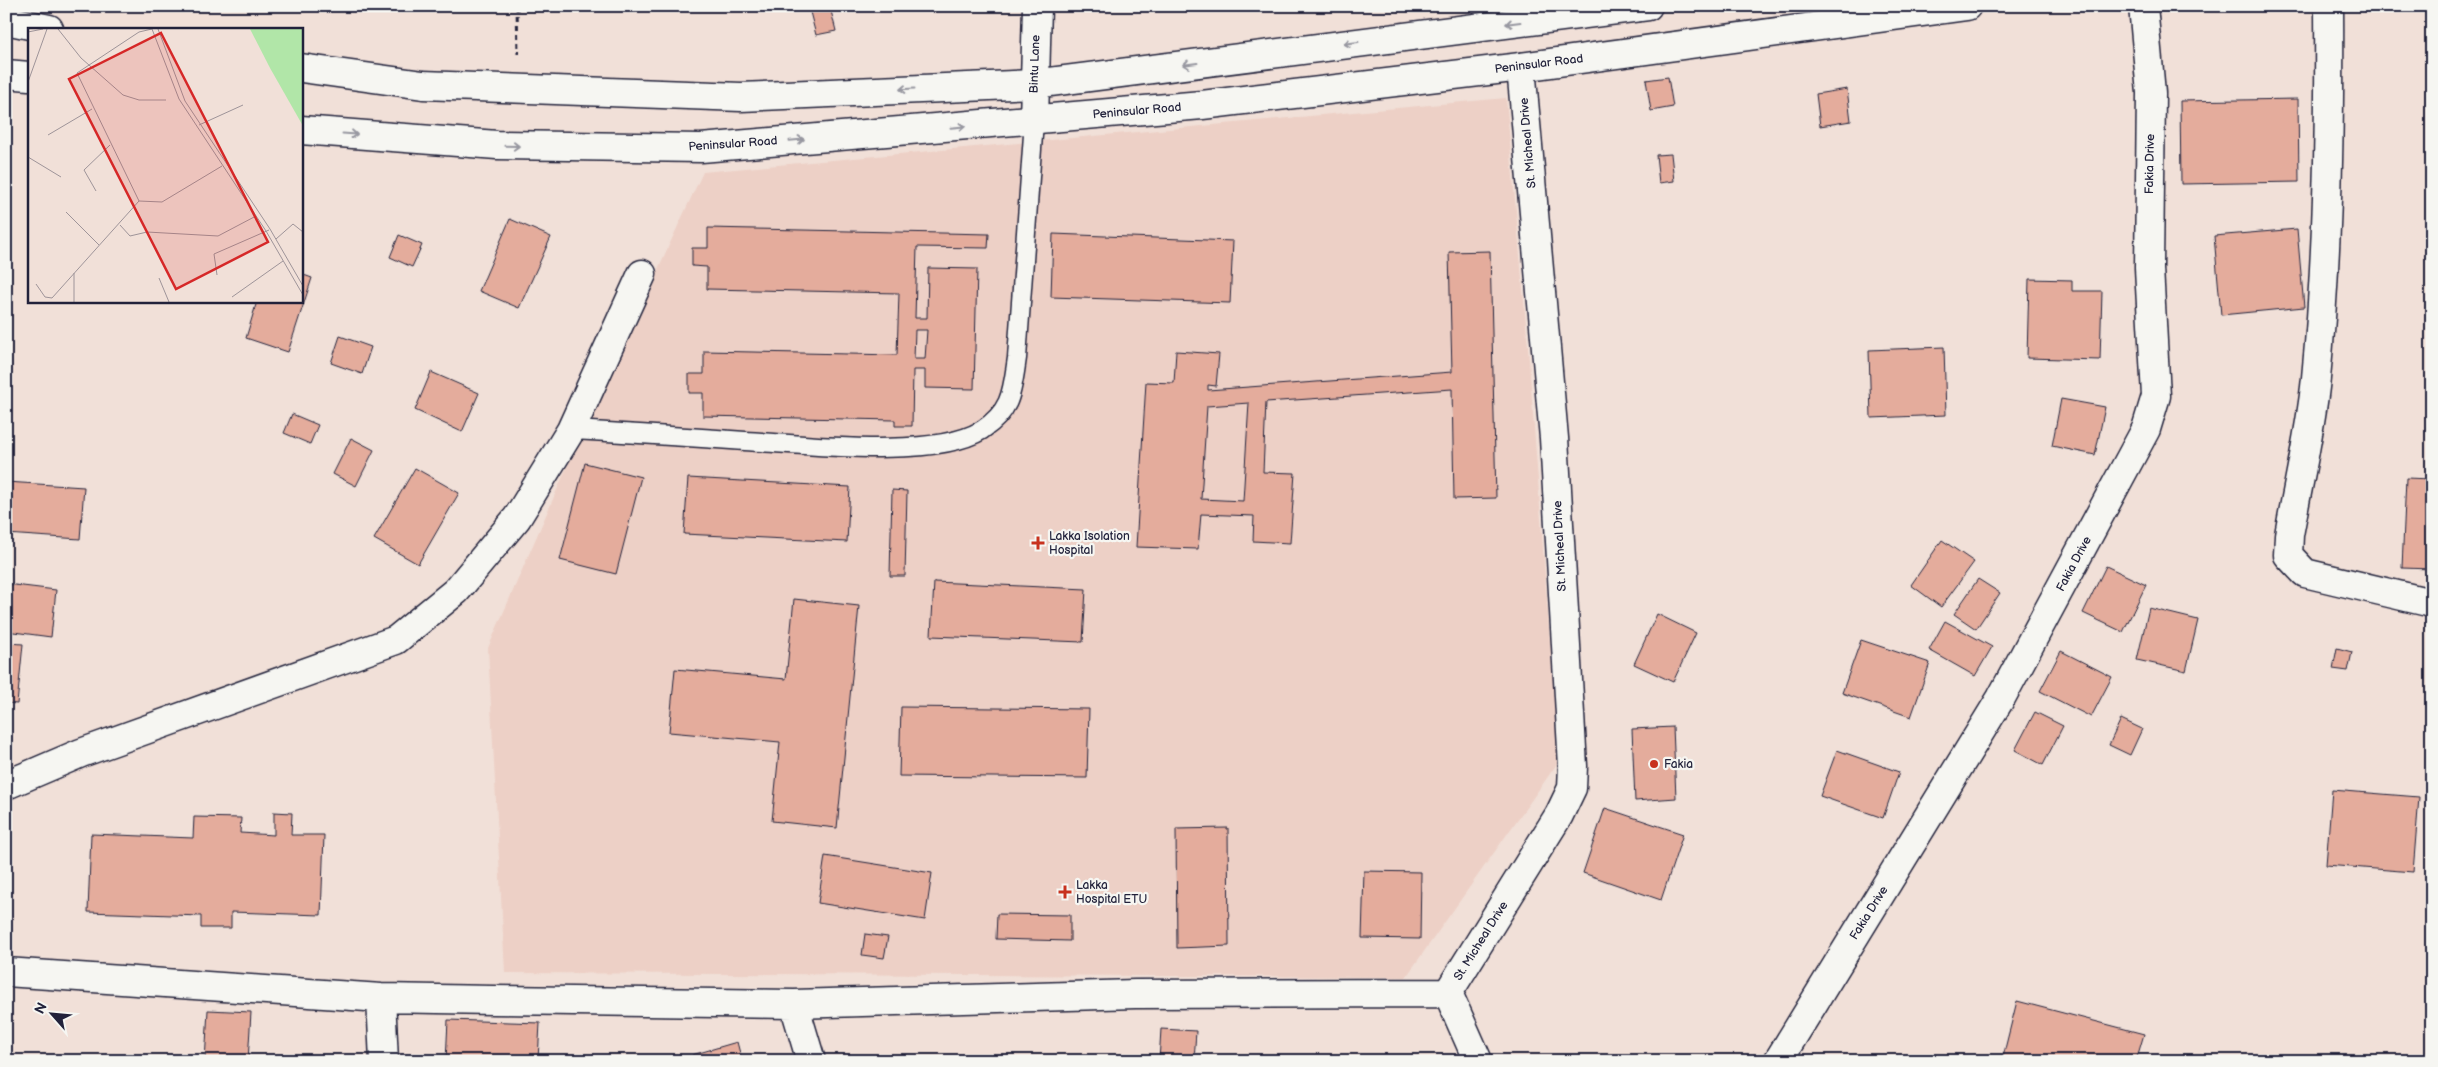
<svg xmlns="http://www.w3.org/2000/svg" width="2438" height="1067" viewBox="0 0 2438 1067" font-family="'Balsamiq Sans',sans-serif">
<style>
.built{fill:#edd0c6}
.building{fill:#e4ac9c;stroke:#22223b;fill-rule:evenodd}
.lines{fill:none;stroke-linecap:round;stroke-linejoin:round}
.lane-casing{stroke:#22223b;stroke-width:21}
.street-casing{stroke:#22223b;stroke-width:31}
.primary-casing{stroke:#22223b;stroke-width:31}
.path{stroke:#22223b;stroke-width:3;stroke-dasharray:5 4;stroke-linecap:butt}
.lane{stroke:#f6f6f2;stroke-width:18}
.street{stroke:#f6f6f2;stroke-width:28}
.primary{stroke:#f6f6f2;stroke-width:28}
.oneway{stroke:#9797a0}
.poi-dot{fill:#c8321e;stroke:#f6f6f2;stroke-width:2}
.labels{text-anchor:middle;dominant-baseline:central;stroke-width:4.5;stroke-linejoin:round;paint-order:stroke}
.street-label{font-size:12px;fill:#22223b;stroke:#f6f6f2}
.poi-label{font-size:12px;fill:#22223b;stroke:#f6f6f2;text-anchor:start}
.inset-road{fill:none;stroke:#9e9499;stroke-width:1}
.view{fill:#d62828;fill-opacity:0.15;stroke:#d62828;stroke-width:2.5}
.inset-edge{fill:none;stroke:#22223b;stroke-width:2.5}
</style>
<rect width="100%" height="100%" fill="#f1e0d8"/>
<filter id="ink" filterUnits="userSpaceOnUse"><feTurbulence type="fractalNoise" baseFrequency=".02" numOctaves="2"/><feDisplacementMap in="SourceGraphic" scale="10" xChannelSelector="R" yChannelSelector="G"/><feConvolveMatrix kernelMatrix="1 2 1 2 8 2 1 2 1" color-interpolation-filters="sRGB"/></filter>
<g filter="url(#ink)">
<path class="built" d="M 1506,98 L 1528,347 L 1559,761 L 1406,977 L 505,973 L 488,648 L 580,437 L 703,172 Z"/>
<path class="building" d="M 830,7 L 836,31 L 816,35 L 810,12 Z
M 1668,77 L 1673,107 L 1651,111 L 1646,80 Z
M 1847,89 L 1851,121 L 1820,126 L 1816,94 Z
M 2298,99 L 2299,182 L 2181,184 L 2180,101 Z
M 1671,154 L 1674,181 L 1659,183 L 1656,155 Z
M 510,219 L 551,237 L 519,308 L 479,291 Z
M 708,228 L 989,234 L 988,248 L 917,247 L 915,318 L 927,318 L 928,268 L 977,269 L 974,389 L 925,388 L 925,370 L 913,370 L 912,426 L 895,426 L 895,420 L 703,416 L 703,393 L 689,393 L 689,374 L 704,374 L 704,351 L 897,355 L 899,293 L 707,289 L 707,267 L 692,266 L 692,248 L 708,248 ZM 915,330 L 927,330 L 925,359 L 914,359 Z
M 2297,229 L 2304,307 L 2221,315 L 2214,236 Z
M 1053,234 L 1233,241 L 1230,303 L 1051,297 Z
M 399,235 L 422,245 L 412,267 L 390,257 Z
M 1490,251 L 1496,498 L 1454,499 L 1452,389 L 1266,402 L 1263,472 L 1295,473 L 1290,543 L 1253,541 L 1254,516 L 1201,514 L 1198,549 L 1136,547 L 1146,382 L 1174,383 L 1176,351 L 1219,354 L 1216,386 L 1208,385 L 1208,390 L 1452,372 L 1449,252 ZM 1249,403 L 1243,501 L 1201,499 L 1207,406 Z
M 301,274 L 312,278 L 288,352 L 246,338 L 257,301 L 301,301 Z
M 2029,279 L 2072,280 L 2072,291 L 2102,291 L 2100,360 L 2027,358 Z
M 340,336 L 371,347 L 362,374 L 331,363 Z
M 1944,347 L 1946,415 L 1871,418 L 1869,350 Z
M 431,372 L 479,393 L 462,432 L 415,410 Z
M 2061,399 L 2105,407 L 2095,455 L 2052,446 Z
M 292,414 L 318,425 L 310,444 L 284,433 Z
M 351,438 L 374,450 L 356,486 L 333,474 Z
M 585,463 L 641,477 L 616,574 L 560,560 Z
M 415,468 L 459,493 L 418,564 L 374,539 Z
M 688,478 L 850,487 L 847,542 L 684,534 Z
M 2406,478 L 2432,479 L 2432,569 L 2402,568 Z
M 6,482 L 84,487 L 80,539 L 6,534 Z
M 892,490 L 907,491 L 905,576 L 890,576 Z
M 1942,540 L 1974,562 L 1941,607 L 1911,585 Z
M 2106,566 L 2146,585 L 2123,632 L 2083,613 Z
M 1978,579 L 2000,593 L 1976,629 L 1954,614 Z
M 934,582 L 1086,589 L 1083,642 L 931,636 Z
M 6,584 L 56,590 L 51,637 L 6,631 Z
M 794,599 L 859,606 L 837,828 L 772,821 L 780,742 L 669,732 L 675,669 L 786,679 Z
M 2149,608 L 2198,620 L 2186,671 L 2137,660 Z
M 1657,614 L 1696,633 L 1673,682 L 1634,664 Z
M 1945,621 L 1992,647 L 1975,676 L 1929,650 Z
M 1861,640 L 1930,663 L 1911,717 L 1842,693 Z
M 6,643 L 23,644 L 17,704 L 6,703 Z
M 2337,648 L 2352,652 L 2348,671 L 2333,669 Z
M 2061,651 L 2112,677 L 2091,717 L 2040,691 Z
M 901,707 L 1089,709 L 1087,778 L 899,776 Z
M 2035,712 L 2063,726 L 2043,765 L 2015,750 Z
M 2121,719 L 2142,729 L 2130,755 L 2109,745 Z
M 1673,727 L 1676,798 L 1635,801 L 1632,729 Z
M 1837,750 L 1899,772 L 1883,818 L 1820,796 Z
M 2332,790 L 2419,797 L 2413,872 L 2326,865 Z
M 1605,808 L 1683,834 L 1661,900 L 1583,873 Z
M 274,812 L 292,813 L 291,835 L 324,835 L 321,915 L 231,912 L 231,928 L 201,928 L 201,916 L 88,912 L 91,834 L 193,838 L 194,817 L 241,818 L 240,833 L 274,835 Z
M 1228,828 L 1229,946 L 1177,948 L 1176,829 Z
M 825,856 L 932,873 L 925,920 L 818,903 Z
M 1364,871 L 1421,872 L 1420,939 L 1362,938 Z
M 997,914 L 1070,915 L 1070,941 L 996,939 Z
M 865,934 L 888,937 L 884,958 L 862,955 Z
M 2017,1001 L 2144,1034 L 2136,1061 L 2002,1061 Z
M 208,1010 L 251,1012 L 248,1061 L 205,1061 Z
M 448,1020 L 540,1023 L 538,1060 L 494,1058 L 494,1061 L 446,1061 Z
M 1161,1029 L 1196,1031 L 1194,1061 L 1159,1061 Z
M 737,1042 L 742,1061 L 694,1061 L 692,1055 Z"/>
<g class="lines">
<g class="lane-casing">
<path id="lane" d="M 571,430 C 629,433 687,437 745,441 C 802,444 934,460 982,430 C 1012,410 1012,391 1017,358 L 1034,121"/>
</g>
<g class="street-casing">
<path id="street" d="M 2329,6 C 2330,130 2328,255 2316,378 C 2311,429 2298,484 2289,535 L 2288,555 L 2305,573 L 2432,603
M 1034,121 L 1037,6
M 6,785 L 81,753 L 396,640 L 456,591 L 517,518 L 571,430 L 642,274
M 6,972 L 381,998 L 493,1000 L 794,1004 L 1135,994 L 1448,993
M 1448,993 L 1559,815 L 1572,788 L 1573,766 L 1554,438 L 1521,67
M 1448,993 L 1478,1061
M 381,998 L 384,1061
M 794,1004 L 811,1061
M 1778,1061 L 2001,698 L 2146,429 L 2156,396 L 2149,268 L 2151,93 L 2143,6"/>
</g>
<g class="primary-casing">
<path id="primary" d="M 6,20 L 49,29
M 301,68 L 423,85 L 741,97 L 1034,84 L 1648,6
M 6,74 L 29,76
M 301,130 L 497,145 L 701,148 L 1202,105 L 1521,67 L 1967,6"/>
</g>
<path class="path" d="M 517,6 L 518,54"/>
<use href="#lane" class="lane"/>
<use href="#street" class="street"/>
<use href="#primary" class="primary"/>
</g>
<defs><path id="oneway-shaft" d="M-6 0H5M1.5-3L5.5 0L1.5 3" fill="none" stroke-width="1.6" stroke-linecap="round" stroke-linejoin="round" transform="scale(1.25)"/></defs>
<g class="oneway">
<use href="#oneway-shaft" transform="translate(1513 23) rotate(173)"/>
<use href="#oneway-shaft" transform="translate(1351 43) rotate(173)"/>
<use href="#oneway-shaft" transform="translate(1190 64) rotate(173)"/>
<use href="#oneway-shaft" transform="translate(907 89) rotate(177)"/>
<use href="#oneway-shaft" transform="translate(958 127) rotate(-5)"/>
<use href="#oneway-shaft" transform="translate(350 134) rotate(4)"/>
<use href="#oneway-shaft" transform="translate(797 140) rotate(-5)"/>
<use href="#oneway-shaft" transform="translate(512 146) rotate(1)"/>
</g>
</g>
<g class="poi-dot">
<path d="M1035.5 535.5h5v5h5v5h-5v5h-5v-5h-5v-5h5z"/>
<circle cx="1654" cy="764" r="5"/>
<path d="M1062.5 884.5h5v5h5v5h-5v5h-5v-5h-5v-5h5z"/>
</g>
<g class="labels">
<g class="street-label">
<text transform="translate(1035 64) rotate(-88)">Bintu Lane</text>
<text transform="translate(1539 64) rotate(-7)">Peninsular Road</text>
<text transform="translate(1137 111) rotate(-5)">Peninsular Road</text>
<text transform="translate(1528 143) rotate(-95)">St. Micheal Drive</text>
<text transform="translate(733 144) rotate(-4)">Peninsular Road</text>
<text transform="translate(2150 164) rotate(-89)">Fakia Drive</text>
<text transform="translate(1560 546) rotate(-93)">St. Micheal Drive</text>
<text transform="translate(2074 564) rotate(-62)">Fakia Drive</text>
<text transform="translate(1869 913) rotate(-58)">Fakia Drive</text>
<text transform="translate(1481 941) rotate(-58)">St. Micheal Drive</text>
</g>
<g class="poi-label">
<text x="1049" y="536">Lakka Isolation<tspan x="1049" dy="14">Hospital</tspan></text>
<text x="1664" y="764">Fakia</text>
<text x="1076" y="885">Lakka<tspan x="1076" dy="14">Hospital ETU</tspan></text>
</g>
</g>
<g transform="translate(28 28)">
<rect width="275" height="275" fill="#f1e0d8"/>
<path d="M 222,1 L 275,1 L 275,98 L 242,40 Z" fill="#b1e6a8"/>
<path class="inset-road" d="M 30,1 L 53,30 L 95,67 L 111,72 L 138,72M 124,1 L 151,71 L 238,203 L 275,267M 130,1 L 157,73 L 242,201 L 275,258M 0,4 L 15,1M 0,54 L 19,1M 171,97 L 215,77M 20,107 L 64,81M 0,129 L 33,149M 68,163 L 56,142 L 82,117M 111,173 L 49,45 L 111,4 L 124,1M 111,173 L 134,174 L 194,138M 38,184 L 71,217M 92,197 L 102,208 L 119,204 L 190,208 L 228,188M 248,211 L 265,196 L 275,204M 189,247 L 186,226 L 241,202M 131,250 L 141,274M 8,256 L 17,269 L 24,270 L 111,173M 204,269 L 255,233M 46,274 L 46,245"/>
<path class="view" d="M 133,5 L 240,214 L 148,261 L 41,51 Z"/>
<rect width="275" height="275" class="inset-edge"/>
</g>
<rect width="2438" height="1067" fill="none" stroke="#f6f6f2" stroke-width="25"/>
<rect x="12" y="12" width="2413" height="1042" fill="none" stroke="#22223b" stroke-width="2" filter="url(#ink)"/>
<g transform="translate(52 1014) rotate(297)" stroke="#f6f6f2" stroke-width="4" paint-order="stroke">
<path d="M0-4L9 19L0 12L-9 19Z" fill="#22223b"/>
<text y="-8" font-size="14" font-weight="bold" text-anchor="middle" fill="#22223b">N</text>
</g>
</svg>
